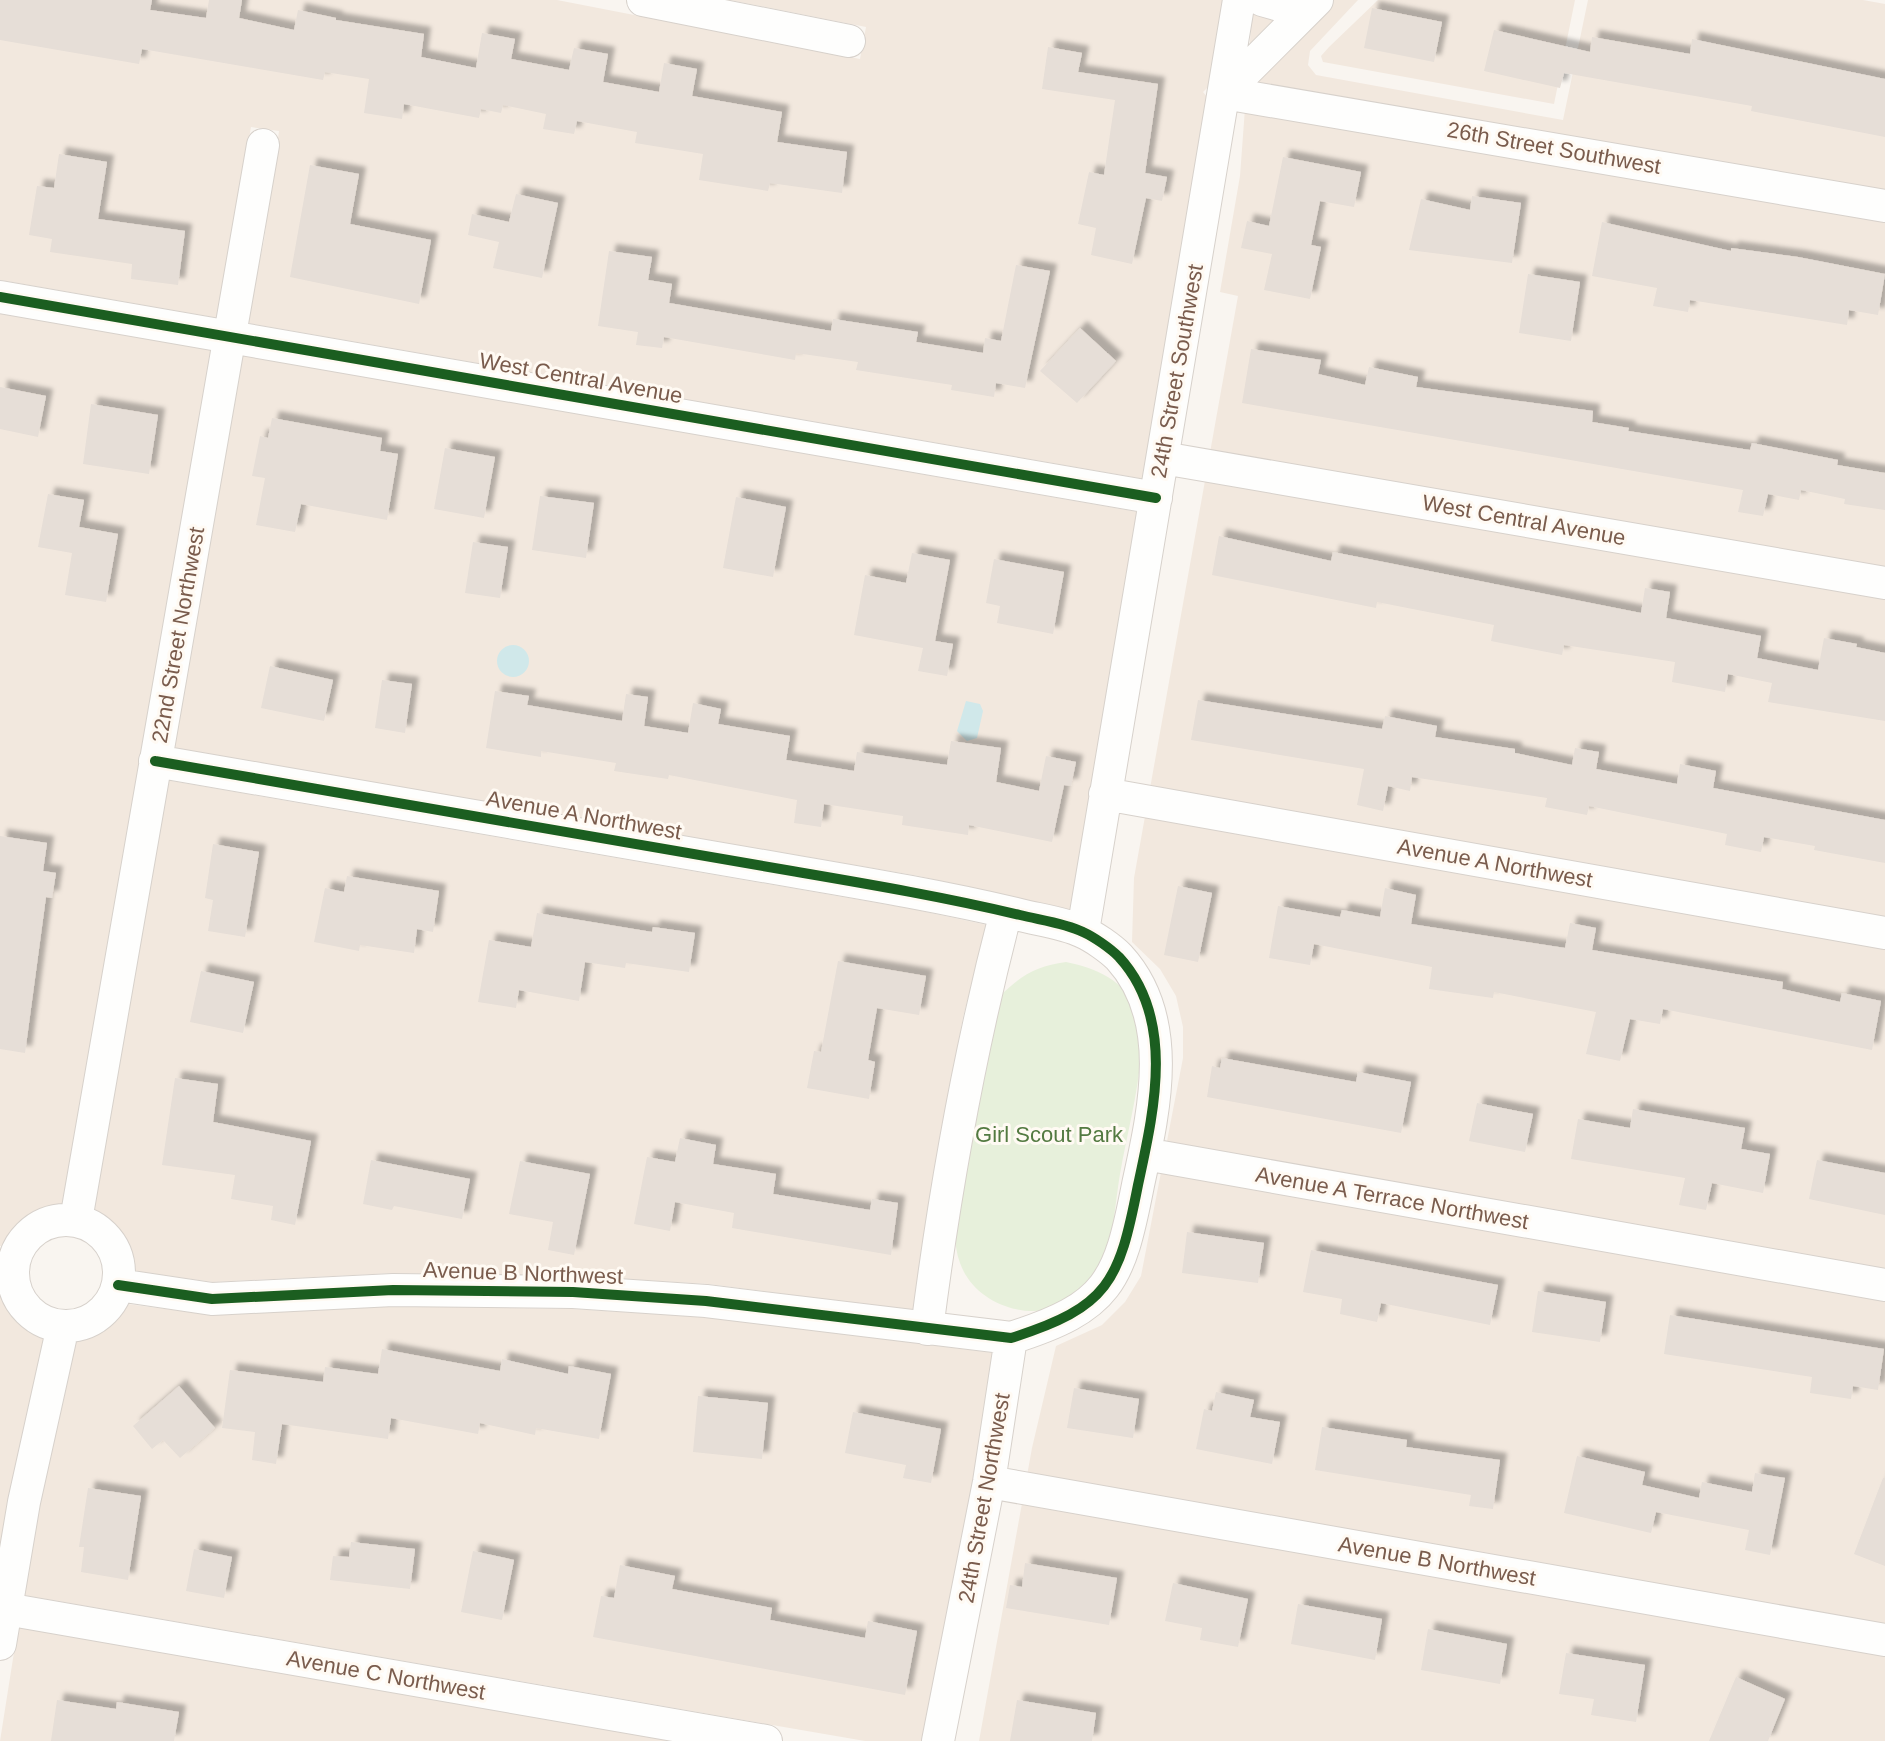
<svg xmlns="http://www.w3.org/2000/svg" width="1885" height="1741" viewBox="0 0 1885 1741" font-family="Helvetica,sans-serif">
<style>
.residential{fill:#f2e8de}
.green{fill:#e7f0db}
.water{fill:#d0e8ea}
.building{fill:#e6ded7;filter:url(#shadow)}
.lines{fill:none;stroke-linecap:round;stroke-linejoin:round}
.minor-casing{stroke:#d7d1cb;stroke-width:34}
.minor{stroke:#fefefd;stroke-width:32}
.cycleway-casing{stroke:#fffaf3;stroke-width:15}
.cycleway{stroke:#1b5e20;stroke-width:10}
.labels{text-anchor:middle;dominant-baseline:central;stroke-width:6;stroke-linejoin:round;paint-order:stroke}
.street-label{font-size:22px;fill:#7a5c4d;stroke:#fffaf3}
.park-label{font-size:22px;fill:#537a41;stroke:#fffaf3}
</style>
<defs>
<filter id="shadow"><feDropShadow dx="7" dy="-7" stdDeviation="2" flood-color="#0004"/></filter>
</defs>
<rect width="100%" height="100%" fill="#f9f5f0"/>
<path class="residential" d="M 0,0 L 557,0 L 860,59 L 866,27 L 730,0 L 1224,0 L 1210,85 L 1203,92 L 1208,98 L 1144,479 L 247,323 L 264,240 L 279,131 L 251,127 L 218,318 L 0,280 Z
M 1253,0 L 1358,0 L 1310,51 L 1308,65 L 1316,75 L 1563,120 L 1588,0 L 1863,0 L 1885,4 L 1885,1741 L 979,1741 L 1032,1448 L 1056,1346 L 1102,1325 L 1125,1302 L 1141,1276 L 1183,1058 L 1183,1027 L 1176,996 L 1160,969 L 1132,942 L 1134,878 L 1238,296 L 1220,292 L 1240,176 Z
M 1378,0 L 1575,0 L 1554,104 L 1323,62 L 1321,56 L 1329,47 Z
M 0,313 L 212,350 L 63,1204 L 39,1209 L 21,1221 L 3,1246 L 0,1246 Z
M 241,355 L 1138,512 L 1071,911 L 919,876 L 172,748 Z
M 166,780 L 912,909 L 987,925 L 963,1017 L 926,1220 L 914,1311 L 709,1284 L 574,1276 L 394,1273 L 213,1282 L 134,1271 L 129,1247 L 118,1227 L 92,1209 Z
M 0,1291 L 9,1311 L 24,1328 L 44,1339 L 0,1553 Z
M 127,1304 L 212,1315 L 393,1306 L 572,1309 L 705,1317 L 994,1353 L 974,1479 L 923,1741 L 865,1741 L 23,1595 L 38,1505 L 74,1341 L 104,1330 Z
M 18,1627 L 671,1741 L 0,1741 Z"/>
<path class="green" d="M 1066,962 C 1095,968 1126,980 1137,1012 C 1140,1023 1142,1042 1141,1054 C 1138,1094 1127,1134 1120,1174 C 1115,1203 1114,1236 1103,1263 C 1099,1273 1086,1290 1077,1297 C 1039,1326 976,1308 960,1263 C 954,1247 955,1232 956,1215 L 1000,996 C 1021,975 1037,966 1066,962 Z"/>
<path class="water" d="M497 661a16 16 0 1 1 32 0a16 16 0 1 1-32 0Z
M 966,701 L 980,704 L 983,711 L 977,738 L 967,741 L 957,731 Z"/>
<path class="building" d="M 0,0 L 152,0 L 150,10 L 206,18 L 209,0 L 242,0 L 239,18 L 294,30 L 298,10 L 336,18 L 336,20 L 424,34 L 421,57 L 476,68 L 482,33 L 515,39 L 511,59 L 569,70 L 574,48 L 608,54 L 603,82 L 659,92 L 664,63 L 697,69 L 692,96 L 782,112 L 777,142 L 847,152 L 842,193 L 770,183 L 768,191 L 699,180 L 703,154 L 635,143 L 637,132 L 577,121 L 574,134 L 543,129 L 546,114 L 503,105 L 501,113 L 481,109 L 479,118 L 404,104 L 402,119 L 364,113 L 369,79 L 325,72 L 323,80 L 142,49 L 139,64 L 0,40 Z
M 1372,8 L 1442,22 L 1434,62 L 1364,48 Z
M 1494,30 L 1590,52 L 1592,37 L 1690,54 L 1692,39 L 1885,79 L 1885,137 L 1751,111 L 1752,106 L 1564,73 L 1560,88 L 1484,71 Z
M 1048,47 L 1082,53 L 1078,72 L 1158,84 L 1145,173 L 1167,177 L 1162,201 L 1146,198 L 1132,264 L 1091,255 L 1096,228 L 1078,224 L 1089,172 L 1104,175 L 1115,100 L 1042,89 Z
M 59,154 L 107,162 L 98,219 L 185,231 L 178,285 L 131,279 L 132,264 L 50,252 L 52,239 L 29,235 L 37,186 L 54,188 Z
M 1283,157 L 1361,172 L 1354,207 L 1320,201 L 1311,245 L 1321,247 L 1310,299 L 1264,290 L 1272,254 L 1241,248 L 1247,221 L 1269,226 Z
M 310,165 L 359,174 L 350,224 L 431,240 L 419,304 L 290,277 Z
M 516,194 L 558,203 L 542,278 L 493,268 L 499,242 L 468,235 L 472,214 L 509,222 Z
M 1472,196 L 1521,203 L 1512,263 L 1409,250 L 1421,199 L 1470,210 Z
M 1602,222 L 1731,251 L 1731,248 L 1798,257 L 1885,274 L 1878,315 L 1849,310 L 1847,325 L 1690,300 L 1688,312 L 1653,306 L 1657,288 L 1592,276 Z
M 609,251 L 652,257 L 648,280 L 672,284 L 669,303 L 831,331 L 833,319 L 918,332 L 916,342 L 983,353 L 985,338 L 1001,341 L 1016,265 L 1050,271 L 1025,388 L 996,383 L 994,397 L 951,390 L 952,385 L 856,370 L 858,362 L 796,353 L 795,360 L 664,337 L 662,348 L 636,345 L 638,332 L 598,326 Z
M 1528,274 L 1580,282 L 1571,341 L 1519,333 Z
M 1080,328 L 1116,361 L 1077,403 L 1040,371 Z
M 1251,349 L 1321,360 L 1318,374 L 1365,385 L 1369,367 L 1418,377 L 1416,387 L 1593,411 L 1592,422 L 1629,428 L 1628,431 L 1750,450 L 1752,443 L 1838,460 L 1837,465 L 1885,473 L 1885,510 L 1844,504 L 1845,499 L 1801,490 L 1799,500 L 1768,494 L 1763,516 L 1738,512 L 1743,490 L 1242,403 Z
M 0,387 L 46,396 L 38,437 L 0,429 Z
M 91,404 L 158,415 L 149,474 L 83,464 Z
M 272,418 L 382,438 L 380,451 L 398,454 L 387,520 L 301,504 L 295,532 L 256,525 L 265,478 L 252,476 L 260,436 L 268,438 Z
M 445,448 L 495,457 L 484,518 L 434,509 Z
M 48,494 L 84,500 L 79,527 L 118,534 L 106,602 L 65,595 L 72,553 L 38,547 Z
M 540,496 L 594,503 L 586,558 L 532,550 Z
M 736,497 L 786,507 L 773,577 L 723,568 Z
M 1219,536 L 1331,561 L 1333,552 L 1641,613 L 1645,588 L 1670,592 L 1666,618 L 1761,636 L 1757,658 L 1818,670 L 1824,638 L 1857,644 L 1856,647 L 1885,653 L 1885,721 L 1768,702 L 1772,683 L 1728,674 L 1725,692 L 1672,682 L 1675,662 L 1564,645 L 1562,655 L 1491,641 L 1494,625 L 1377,602 L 1376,608 L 1212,575 Z
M 473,542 L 508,547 L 500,598 L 465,593 Z
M 912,553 L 950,560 L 935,641 L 953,644 L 947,676 L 918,671 L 923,648 L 854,635 L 865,575 L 906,583 Z
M 994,559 L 1064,572 L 1053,634 L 997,623 L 1000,606 L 986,603 Z
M 270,666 L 333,680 L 324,721 L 261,708 Z
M 382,680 L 412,684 L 405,733 L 375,728 Z
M 495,691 L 529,696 L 527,705 L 622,721 L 626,694 L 648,697 L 644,726 L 688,733 L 693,703 L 721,709 L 718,724 L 790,736 L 786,760 L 854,771 L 857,752 L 947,765 L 951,741 L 1001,748 L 996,782 L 1039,791 L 1046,756 L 1076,762 L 1071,786 L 1064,785 L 1052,842 L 969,825 L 968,835 L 902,825 L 903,816 L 824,804 L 821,827 L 794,823 L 797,800 L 669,775 L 668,779 L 614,771 L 616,763 L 541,751 L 541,757 L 486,748 Z
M 1198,700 L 1382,729 L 1385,716 L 1437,726 L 1435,737 L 1515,749 L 1515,753 L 1572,765 L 1575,748 L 1599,752 L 1596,769 L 1677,784 L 1680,764 L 1716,771 L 1713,788 L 1885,820 L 1885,863 L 1814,850 L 1815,846 L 1764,837 L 1761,852 L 1725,845 L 1727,834 L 1589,806 L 1587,815 L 1545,807 L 1547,798 L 1412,777 L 1410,791 L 1388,786 L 1383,811 L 1357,805 L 1364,769 L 1191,740 Z
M 0,836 L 47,843 L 43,871 L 56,873 L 52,898 L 46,897 L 25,1053 L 0,1049 Z
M 213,844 L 259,852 L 245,937 L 208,931 L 213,900 L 205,898 Z
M 347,876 L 439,891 L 433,932 L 417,929 L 414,953 L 360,945 L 359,951 L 314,942 L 325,888 L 344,892 Z
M 1178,886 L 1212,893 L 1198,962 L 1164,955 Z
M 1385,888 L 1416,895 L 1411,924 L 1565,948 L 1570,923 L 1596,928 L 1592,950 L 1783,982 L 1782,989 L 1840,1002 L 1842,993 L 1881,1001 L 1872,1050 L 1663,1009 L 1660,1024 L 1630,1019 L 1620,1061 L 1586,1054 L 1596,1012 L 1494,992 L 1493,998 L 1429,989 L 1432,967 L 1314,944 L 1310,965 L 1269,958 L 1278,906 L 1340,917 L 1342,910 L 1380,917 Z
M 537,913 L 652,932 L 653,927 L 695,933 L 689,972 L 626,963 L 625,968 L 585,962 L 579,1001 L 519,990 L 516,1008 L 478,1002 L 489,940 L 531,947 Z
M 838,961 L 926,976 L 919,1015 L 877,1008 L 868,1060 L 875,1062 L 869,1099 L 807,1088 L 814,1051 L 821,1052 Z
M 201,971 L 254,982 L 243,1033 L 190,1022 Z
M 1222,1058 L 1356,1082 L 1358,1072 L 1411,1082 L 1401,1133 L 1207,1097 L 1212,1066 L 1220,1068 Z
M 175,1078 L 218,1084 L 213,1122 L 311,1141 L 295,1225 L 271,1220 L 273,1206 L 231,1199 L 235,1175 L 162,1165 Z
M 1477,1103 L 1533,1114 L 1525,1152 L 1469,1141 Z
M 1633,1109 L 1745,1128 L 1741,1149 L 1770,1154 L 1763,1193 L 1712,1183 L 1706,1210 L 1679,1205 L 1685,1178 L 1571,1159 L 1578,1119 L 1630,1128 Z
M 680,1138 L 716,1145 L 713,1164 L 776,1174 L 773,1194 L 870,1210 L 872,1199 L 898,1203 L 891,1255 L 732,1228 L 734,1213 L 675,1202 L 670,1231 L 634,1224 L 647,1157 L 675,1162 Z
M 371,1160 L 470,1179 L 462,1219 L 394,1206 L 392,1210 L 363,1204 Z
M 1817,1160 L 1885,1173 L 1885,1215 L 1809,1199 Z
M 520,1161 L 590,1174 L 574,1255 L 548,1250 L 553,1222 L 509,1214 Z
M 1187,1232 L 1264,1243 L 1258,1283 L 1182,1273 Z
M 1311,1250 L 1498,1285 L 1490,1325 L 1381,1303 L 1377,1322 L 1340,1314 L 1342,1299 L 1303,1292 Z
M 1538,1291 L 1606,1302 L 1600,1342 L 1532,1332 Z
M 1670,1315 L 1884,1349 L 1878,1390 L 1853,1386 L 1851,1399 L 1810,1393 L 1812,1377 L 1664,1354 Z
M 382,1349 L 500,1371 L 502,1359 L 568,1374 L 569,1366 L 611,1374 L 599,1439 L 536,1428 L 535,1435 L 480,1423 L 478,1434 L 391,1418 L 388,1439 L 282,1424 L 276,1464 L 252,1460 L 255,1432 L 222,1428 L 230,1370 L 323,1382 L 325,1367 L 378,1374 Z
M 179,1386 L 215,1428 L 180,1458 L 163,1440 L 152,1449 L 133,1426 Z
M 1074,1388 L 1139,1399 L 1133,1438 L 1067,1428 Z
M 1216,1392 L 1254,1400 L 1250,1417 L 1280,1422 L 1272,1464 L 1196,1449 L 1204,1409 L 1212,1411 Z
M 698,1396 L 768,1403 L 762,1459 L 693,1452 Z
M 853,1412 L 941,1429 L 931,1483 L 903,1478 L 906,1465 L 845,1453 Z
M 1322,1427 L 1407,1440 L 1406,1447 L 1500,1460 L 1493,1509 L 1469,1506 L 1471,1495 L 1315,1470 Z
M 1577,1456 L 1645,1472 L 1642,1485 L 1699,1498 L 1702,1482 L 1752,1492 L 1755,1473 L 1785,1478 L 1770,1555 L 1745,1550 L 1749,1530 L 1656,1512 L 1651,1533 L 1564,1513 Z
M 1883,1478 L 1885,1478 L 1885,1566 L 1854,1554 Z
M 88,1488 L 141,1496 L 128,1580 L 81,1572 L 84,1547 L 79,1547 Z
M 351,1542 L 415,1549 L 410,1589 L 330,1580 L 333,1556 L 349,1557 Z
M 194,1549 L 232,1557 L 224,1598 L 186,1591 Z
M 473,1551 L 514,1560 L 502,1620 L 461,1612 Z
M 1025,1563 L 1117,1578 L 1109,1625 L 1006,1608 L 1010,1585 L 1022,1587 Z
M 620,1565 L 675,1576 L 672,1589 L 772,1608 L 770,1620 L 865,1638 L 868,1621 L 917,1631 L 905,1695 L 593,1637 L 601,1596 L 614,1598 Z
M 1173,1583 L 1248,1599 L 1238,1647 L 1200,1640 L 1202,1628 L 1165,1621 Z
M 1298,1604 L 1382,1619 L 1375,1660 L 1291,1644 Z
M 1428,1629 L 1507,1644 L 1500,1684 L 1421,1670 Z
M 1566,1653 L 1645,1665 L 1636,1722 L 1591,1715 L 1594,1699 L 1559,1694 Z
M 1736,1677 L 1785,1699 L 1768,1741 L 1709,1741 Z
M 57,1700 L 116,1709 L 117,1702 L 179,1712 L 174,1741 L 51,1741 Z
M 1017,1700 L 1096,1713 L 1092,1741 L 1010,1741 Z"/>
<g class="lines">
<g class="minor-casing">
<path id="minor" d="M 643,0 L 849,41
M 1262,0 L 1304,12
M 1224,93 L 1885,206
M 1224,93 L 1317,0
M 0,297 L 1156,498
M 1163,458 L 1885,583
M 1105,794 L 1885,933
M 1083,931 L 1239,0
M 1145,1154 L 1885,1285
M13 1273a53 53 0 1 1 106 0a53 53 0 1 1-106 0Z
M 76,1220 L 263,145
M 118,1285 L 212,1299 L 393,1290 L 573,1292 L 706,1301 L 1011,1338 C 1109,1307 1119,1282 1138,1185 C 1154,1111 1176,1019 1119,957 C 1110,948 1094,937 1083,932 C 1065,923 1040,920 1020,915 C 945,897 868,884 792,871 C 579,835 367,798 155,761
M 927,1329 C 945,1188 970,1049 1006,912
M 989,1482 L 1885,1640
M 6,1609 L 766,1741
M 0,1644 L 24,1502 L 63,1326
M 938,1741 L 989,1482 L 1011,1338"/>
</g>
<use href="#minor" class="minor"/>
<g class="cycleway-casing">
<path id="cycleway" d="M 0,297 L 1156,498
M 118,1285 L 212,1299 L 393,1290 L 573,1292 L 706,1301 L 1011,1338 C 1109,1307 1119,1282 1138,1185 C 1154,1111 1176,1019 1119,957 C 1110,948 1094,937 1083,932 C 1065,923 1040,920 1020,915 C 945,897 868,884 792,871 C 579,835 367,798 155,761"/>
</g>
<use href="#cycleway" class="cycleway"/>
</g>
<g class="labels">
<g class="street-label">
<text transform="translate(1554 148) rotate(10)">26th Street Southwest</text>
<text transform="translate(1177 371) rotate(-80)">24th Street Southwest</text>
<text transform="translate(581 378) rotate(10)">West Central Avenue</text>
<text transform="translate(1524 520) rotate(10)">West Central Avenue</text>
<text transform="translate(178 635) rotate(-80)">22nd Street Northwest</text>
<text transform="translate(584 815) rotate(10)">Avenue A Northwest</text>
<text transform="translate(1495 863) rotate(10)">Avenue A Northwest</text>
<text transform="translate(1392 1198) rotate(10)">Avenue A Terrace Northwest</text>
<text transform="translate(523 1273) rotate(2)">Avenue B Northwest</text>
<text transform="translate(984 1498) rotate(-80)">24th Street Northwest</text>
<text transform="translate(1437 1561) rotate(10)">Avenue B Northwest</text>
<text transform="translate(386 1675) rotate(10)">Avenue C Northwest</text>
</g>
<g class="park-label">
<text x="1049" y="1134">Girl Scout Park</text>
</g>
</g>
</svg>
